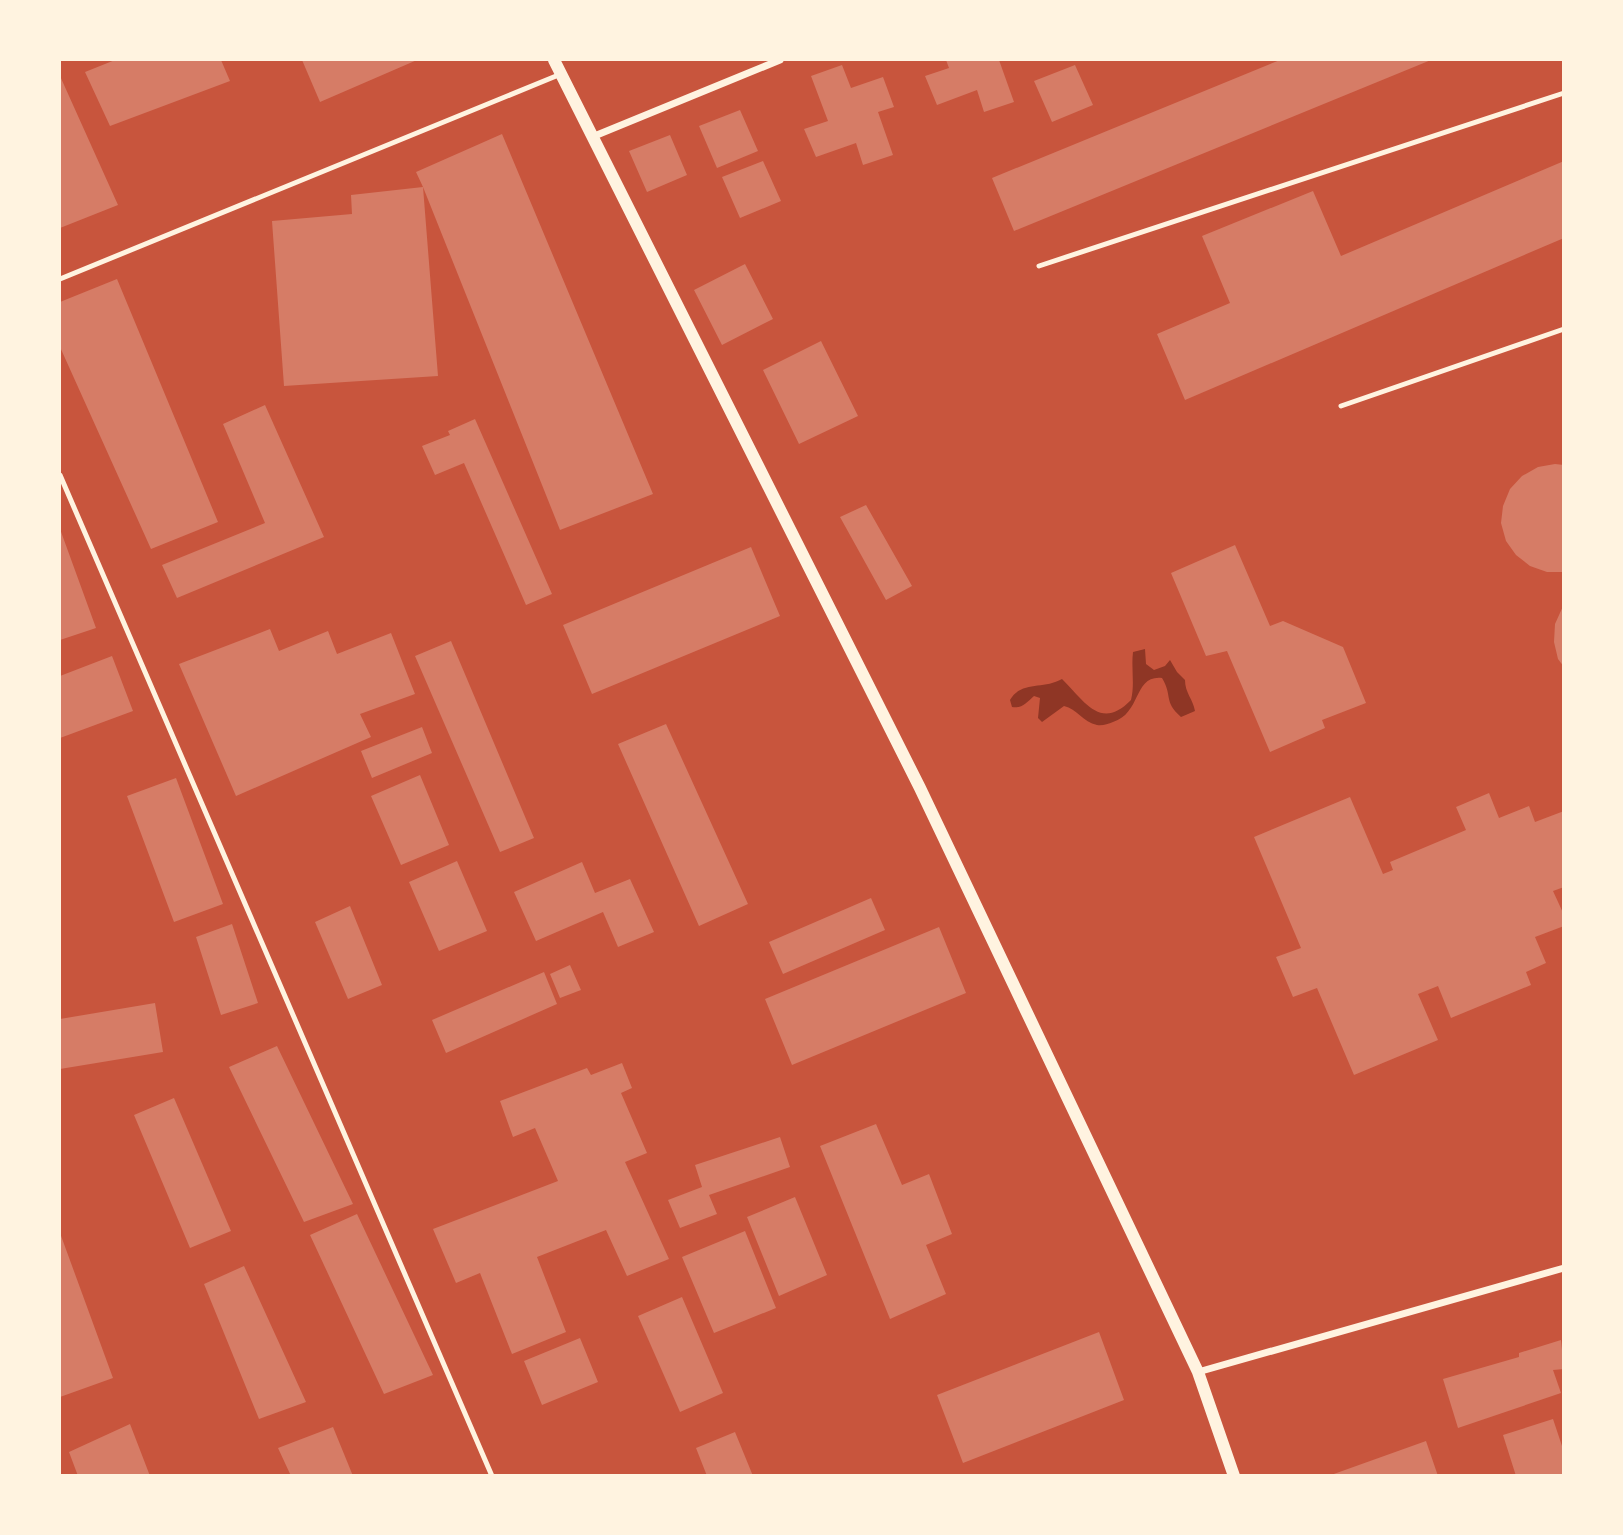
<svg xmlns="http://www.w3.org/2000/svg" width="1623" height="1535" viewBox="0 0 1623 1535" font-family="'DejaVu Sans',sans-serif">
<style>
.water{fill:#8f3625}
.building{fill:#d67c66}
.lines{fill:none;stroke-linecap:round;stroke-linejoin:round}
.service{stroke:#fff3e0;stroke-width:5}
.minor{stroke:#fff3e0;stroke-width:7}
.tertiary{stroke:#fff3e0;stroke-width:12}
</style>
<rect width="100%" height="100%" fill="#c8553d"/>
<path class="water" d="M 1145,649 L 1146,664 L 1154,670 L 1165,666 L 1170,660 L 1177,672 L 1185,680 C 1185,693 1193,699 1195,711 L 1181,717 C 1163,701 1173,696 1162,678 C 1133,675 1142,713 1113,722 C 1108,724 1102,726 1097,725 C 1083,722 1077,709 1064,706 L 1042,722 L 1038,718 L 1040,698 L 1034,696 C 1027,702 1022,709 1012,707 L 1010,700 C 1022,680 1043,690 1062,679 C 1085,702 1101,731 1131,700 C 1135,684 1131,669 1133,652 Z"/>
<path class="building" d="M 115,60 L 221,60 L 230,81 L 110,126 L 85,72 Z
M 302,60 L 417,60 L 320,102 Z
M 946,60 L 999,60 L 1014,102 L 984,112 L 977,90 L 937,105 L 925,76 L 949,68 Z
M 1280,60 L 1431,60 L 1014,231 L 992,178 Z
M 842,65 L 851,88 L 883,77 L 894,107 L 878,112 L 893,155 L 863,165 L 856,143 L 816,157 L 804,129 L 828,121 L 811,76 Z
M 1075,65 L 1093,105 L 1052,122 L 1034,81 Z
M 60,76 L 118,205 L 60,228 Z
M 740,110 L 758,151 L 717,168 L 699,126 Z
M 502,134 L 653,494 L 560,530 L 423,187 L 438,376 L 284,386 L 272,221 L 352,214 L 351,195 L 423,187 L 416,172 Z
M 670,135 L 687,175 L 647,192 L 629,151 Z
M 763,161 L 781,201 L 740,218 L 722,177 Z
M 1564,161 L 1564,238 L 1185,400 L 1157,334 L 1230,303 L 1202,236 L 1313,191 L 1341,256 Z
M 745,264 L 773,319 L 722,345 L 694,290 Z
M 117,279 L 218,522 L 151,549 L 60,347 L 60,302 Z
M 821,341 L 858,416 L 799,444 L 763,370 Z
M 265,405 L 324,537 L 177,598 L 162,565 L 265,523 L 223,424 Z
M 475,419 L 552,594 L 526,605 L 464,463 L 435,475 L 422,446 L 450,435 L 448,431 Z
M 1555,464 L 1564,465 L 1564,572 L 1547,572 L 1530,566 L 1516,555 L 1506,541 L 1501,523 L 1503,506 L 1510,489 L 1522,476 L 1538,467 Z
M 866,505 L 912,586 L 886,600 L 840,517 Z
M 60,529 L 96,628 L 60,640 Z
M 1235,545 L 1270,626 L 1283,621 L 1343,647 L 1366,703 L 1322,720 L 1325,728 L 1270,752 L 1227,651 L 1206,656 L 1171,573 Z
M 751,547 L 780,616 L 592,694 L 563,625 Z
M 1564,604 L 1564,667 L 1558,659 L 1554,642 L 1555,624 Z
M 270,629 L 279,651 L 328,631 L 337,654 L 391,633 L 415,694 L 360,714 L 371,737 L 236,796 L 179,664 Z
M 451,641 L 534,838 L 500,852 L 415,656 Z
M 112,656 L 133,711 L 60,738 L 60,676 Z
M 666,724 L 748,904 L 699,926 L 618,744 Z
M 422,727 L 432,753 L 372,778 L 361,751 Z
M 420,775 L 449,845 L 401,865 L 371,796 Z
M 176,778 L 223,904 L 174,922 L 127,796 Z
M 1489,793 L 1499,818 L 1529,806 L 1535,822 L 1564,811 L 1564,887 L 1553,891 L 1564,915 L 1564,926 L 1535,937 L 1546,963 L 1526,972 L 1531,985 L 1451,1018 L 1438,986 L 1418,994 L 1438,1040 L 1354,1075 L 1317,988 L 1293,997 L 1276,957 L 1301,948 L 1254,837 L 1350,797 L 1383,874 L 1393,870 L 1390,862 L 1466,830 L 1456,807 Z
M 457,861 L 487,931 L 439,951 L 409,882 Z
M 582,862 L 595,893 L 630,879 L 654,932 L 618,947 L 603,912 L 536,941 L 514,892 Z
M 871,898 L 885,930 L 783,974 L 769,942 Z
M 350,906 L 382,985 L 348,999 L 315,922 Z
M 232,924 L 258,1003 L 221,1015 L 196,937 Z
M 939,927 L 966,993 L 792,1065 L 765,999 Z
M 570,965 L 581,990 L 560,998 L 550,974 Z
M 544,972 L 557,1004 L 446,1053 L 432,1020 Z
M 155,1003 L 163,1052 L 60,1069 L 60,1019 Z
M 277,1046 L 353,1204 L 304,1222 L 229,1067 Z
M 622,1063 L 632,1088 L 621,1093 L 647,1153 L 625,1162 L 669,1259 L 627,1276 L 606,1230 L 537,1257 L 566,1332 L 512,1354 L 480,1273 L 456,1283 L 433,1229 L 558,1181 L 535,1128 L 513,1137 L 500,1101 L 587,1068 L 591,1075 Z
M 174,1098 L 231,1231 L 190,1248 L 134,1115 Z
M 876,1124 L 902,1185 L 929,1174 L 952,1234 L 926,1245 L 946,1294 L 890,1319 L 820,1146 Z
M 780,1137 L 790,1167 L 709,1195 L 717,1214 L 680,1228 L 668,1200 L 702,1187 L 695,1165 Z
M 795,1197 L 827,1275 L 779,1296 L 747,1217 Z
M 357,1214 L 433,1375 L 384,1394 L 310,1235 Z
M 745,1231 L 776,1308 L 714,1333 L 682,1257 Z
M 60,1233 L 113,1378 L 60,1397 Z
M 244,1266 L 306,1402 L 259,1419 L 204,1284 Z
M 682,1297 L 723,1393 L 680,1412 L 638,1316 Z
M 1099,1332 L 1124,1400 L 963,1463 L 937,1395 Z
M 580,1338 L 598,1382 L 542,1405 L 524,1361 Z
M 1561,1340 L 1564,1369 L 1553,1370 L 1561,1393 L 1458,1428 L 1443,1379 L 1519,1357 L 1519,1353 Z
M 1553,1419 L 1564,1452 L 1564,1476 L 1516,1476 L 1503,1435 Z
M 130,1424 L 150,1476 L 78,1476 L 69,1452 Z
M 333,1427 L 353,1476 L 291,1476 L 278,1448 Z
M 735,1432 L 753,1476 L 707,1476 L 696,1448 Z
M 1426,1441 L 1438,1476 L 1331,1476 L 1331,1475 Z"/>
<g class="lines">
<path class="service" d="M 1039,266 L 1564,93
M 60,279 L 561,74
M 1341,406 L 1564,329
M 60,475 L 492,1476"/>
<path class="minor" d="M 592,137 L 780,60
M 1198,1372 L 1564,1268"/>
<path class="tertiary" d="M 554,60 L 920,788 L 1198,1372 L 1234,1476"/>
</g>
<rect width="1623" height="1535" fill="none" stroke="#fff3e0" stroke-width="122"/>
</svg>
